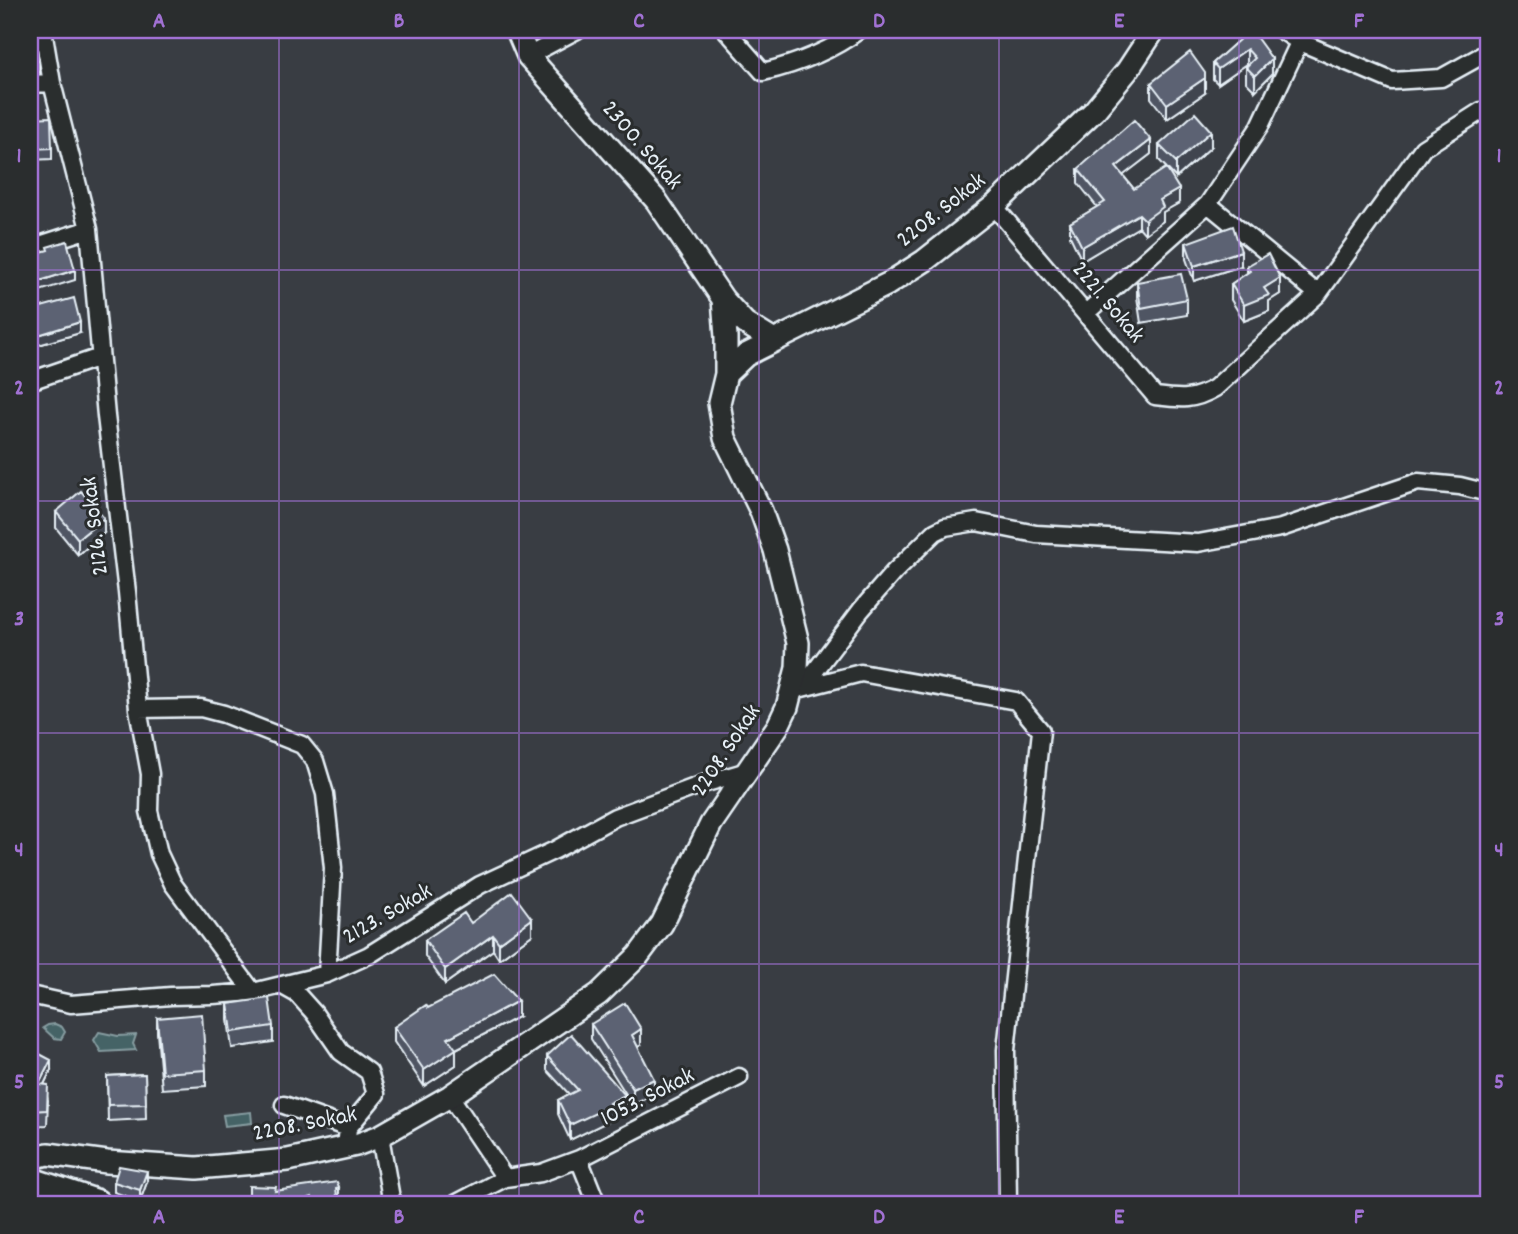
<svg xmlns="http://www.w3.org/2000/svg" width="1518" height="1234" viewBox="0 0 1518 1234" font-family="Dekko,sans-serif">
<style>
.water{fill:#456366;stroke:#869ca0;stroke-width:2}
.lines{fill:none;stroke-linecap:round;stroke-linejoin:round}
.street-casing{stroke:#e8f1f8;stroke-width:21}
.secondary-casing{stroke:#e8f1f8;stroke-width:26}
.highway-casing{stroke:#e8f1f8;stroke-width:33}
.street{stroke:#2a2d2e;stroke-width:16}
.secondary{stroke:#2a2d2e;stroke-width:21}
.highway{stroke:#2a2d2e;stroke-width:28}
.wall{fill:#4f5463;stroke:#e8f1f8;stroke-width:2}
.shaded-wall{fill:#404550;stroke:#e8f1f8;stroke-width:2}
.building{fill:#5c6273;stroke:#e8f1f8;stroke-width:2}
.grid{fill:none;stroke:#a171d3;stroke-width:2;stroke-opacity:0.55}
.labels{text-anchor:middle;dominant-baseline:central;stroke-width:6;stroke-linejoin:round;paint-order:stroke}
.street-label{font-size:24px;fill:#e8f1f8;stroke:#2a2d2e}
.neatline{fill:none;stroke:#a171d3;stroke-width:2.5}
.grid-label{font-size:23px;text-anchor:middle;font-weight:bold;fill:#a171d3}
</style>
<rect width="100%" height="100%" fill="#393d43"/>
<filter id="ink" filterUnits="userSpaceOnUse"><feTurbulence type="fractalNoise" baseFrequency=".0143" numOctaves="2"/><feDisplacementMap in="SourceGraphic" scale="14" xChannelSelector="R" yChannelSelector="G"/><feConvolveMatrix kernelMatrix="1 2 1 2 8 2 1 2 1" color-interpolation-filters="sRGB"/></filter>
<g filter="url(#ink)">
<path class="water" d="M 55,1024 L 62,1027 L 65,1032 L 61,1039 L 54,1038 L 43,1028 L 48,1025 Z
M 99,1032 L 118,1036 L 136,1035 L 133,1044 L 136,1050 L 101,1052 L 94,1040 Z
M 251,1112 L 252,1123 L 225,1126 L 223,1115 Z"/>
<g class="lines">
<g class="street-casing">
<path id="street" d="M 43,30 L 52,83 L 89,229 L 106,416 L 127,592 L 138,709 L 150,774 L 149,811 L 159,854 L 173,884 L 253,992
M 726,30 L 763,72 C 797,64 831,51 859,30
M 1281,30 L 1298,41 L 1392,81 L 1441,78 L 1488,52
M 528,56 L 577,30
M 30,84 L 52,83
M 994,206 L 1155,396 C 1180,399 1193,401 1215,388 L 1318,294 L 1208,204
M 30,248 L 89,229
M 1318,294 L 1423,148 L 1481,111 L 1488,112
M 1086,313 L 1208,204 L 1260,126 L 1305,30
M 30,381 L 100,357
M 798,689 L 861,673 L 1016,701 L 1041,731 L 1006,1050 L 1008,1204
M 793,690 L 809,679 L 861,610 L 894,572 L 935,532 L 945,527 L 976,522 L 1036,534 L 1198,543 L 1281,528 L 1418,482 L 1460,486 L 1488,493
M 138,709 L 201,708 L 224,714 L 302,745 L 315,761 L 325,794 L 333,868 L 327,974
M 281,985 L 297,994 L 314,1013 L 341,1052 L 369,1072 L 376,1094 L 348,1128
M 30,995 L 71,1004 L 171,996 L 213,995 L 253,992 L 327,974 L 369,955 L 480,885 L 555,850 L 615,817 L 703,784 L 744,772
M 450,1096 L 505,1178 L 541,1173 L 579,1159 L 597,1204
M 284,1105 L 348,1128 L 347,1138
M 380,1136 L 392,1204
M 579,1159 L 739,1077
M 455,1204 L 505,1178"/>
</g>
<g class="secondary-casing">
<path id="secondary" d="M 517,30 L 528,56 L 656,200 L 723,299 L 745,323 L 774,341
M 723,299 L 726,337 L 726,374
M 30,1158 L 48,1154 L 107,1162 L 197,1168 L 288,1160 L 356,1145 L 380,1136 L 450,1096 L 599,994 L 638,956 L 662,924 L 711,824 L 778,726 L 787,707 L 797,668 L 798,643 L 775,550 L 761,511 L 725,438 L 719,403 L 726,374 L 746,355 L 888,284 L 924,261 L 994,206 L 1094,111 L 1127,71 L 1154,30"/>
</g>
<g class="highway-casing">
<path id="highway" d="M 30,1182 L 96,1204"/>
</g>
<use href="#street" class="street"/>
<use href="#secondary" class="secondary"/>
<use href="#highway" class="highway"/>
</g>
<path class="wall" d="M 30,30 L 39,61 L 39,72 L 30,72 Z
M 1250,30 L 1272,74 L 1255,91 L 1246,82 L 1246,67 L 1247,64 L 1218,84 L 1213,79 L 1213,63 Z
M 1151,83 L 1205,93 L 1167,119 L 1151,98 Z
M 30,118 L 52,148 L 52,159 L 30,160 Z
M 1159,145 L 1211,147 L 1176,178 L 1159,160 Z
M 1151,154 L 1123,175 L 1134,189 L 1179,203 L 1163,212 L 1163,221 L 1145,234 L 1139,227 L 1082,261 L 1070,236 L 1070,223 L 1097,207 L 1078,183 L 1078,169 Z
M 1186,243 L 1241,266 L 1194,281 L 1186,259 Z
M 1247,266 L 1280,294 L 1269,301 L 1269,311 L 1244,321 L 1231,300 L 1231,284 L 1247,273 Z
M 1137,282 L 1187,299 L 1187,315 L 1141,323 L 1137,297 Z
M 30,310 L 80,333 L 35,346 L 30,326 Z
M 56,512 L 104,533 L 78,555 L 56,528 Z
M 471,923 L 532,935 L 499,959 L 493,950 L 445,984 L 425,956 L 425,940 Z
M 228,1004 L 273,1026 L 273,1042 L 232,1048 L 228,1020 Z
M 428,1008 L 518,1017 L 456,1049 L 456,1065 L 424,1086 L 394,1042 L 394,1027 Z
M 157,1018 L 206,1070 L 206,1086 L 162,1089 L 157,1033 Z
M 591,1024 L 641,1045 L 638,1047 L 654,1094 L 633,1105 L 591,1039 Z
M 30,1056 L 51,1070 L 44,1084 L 48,1100 L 47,1125 L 30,1126 Z
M 547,1056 L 625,1109 L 611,1116 L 611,1120 L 570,1140 L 558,1114 L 558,1100 L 569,1094 L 547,1070 Z
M 145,1074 L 146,1119 L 108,1121 L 107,1076 Z
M 114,1182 L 147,1182 L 140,1201 L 114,1192 Z"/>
<path class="shaded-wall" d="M 1369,30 L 1385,30 L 1369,33 Z
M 1247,49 L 1247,64 L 1218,84 L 1218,69 Z
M 1272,59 L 1272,74 L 1255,91 L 1255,76 Z
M 1205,78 L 1205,93 L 1167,119 L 1167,104 Z
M 1211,131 L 1211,147 L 1176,178 L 1176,162 Z
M 1151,140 L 1151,154 L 1116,181 L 1116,167 Z
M 1179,189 L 1179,203 L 1163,212 L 1163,221 L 1145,234 L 1145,220 L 1160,200 Z
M 1139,214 L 1139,227 L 1082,261 L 1082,247 Z
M 1241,251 L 1241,266 L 1194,281 L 1194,266 Z
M 75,270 L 75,280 L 30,294 L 30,284 Z
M 1280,278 L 1280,294 L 1269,301 L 1269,311 L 1244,321 L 1244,305 L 1264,288 Z
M 80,322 L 80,333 L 35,346 L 35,336 Z
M 104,518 L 104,533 L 78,555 L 78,539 Z
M 532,919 L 532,935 L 499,959 L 499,943 Z
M 493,935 L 493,950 L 445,984 L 445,969 Z
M 518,1001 L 518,1017 L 448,1053 L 448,1038 Z
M 641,1029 L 641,1045 L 632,1051 L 632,1035 Z
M 456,1049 L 456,1065 L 424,1086 L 424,1070 Z
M 51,1060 L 51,1070 L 37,1099 L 37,1088 Z
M 654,1079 L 654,1094 L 633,1105 L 633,1089 Z
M 625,1095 L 625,1109 L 611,1116 L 611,1120 L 570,1140 L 570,1125 Z
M 147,1171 L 147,1182 L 140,1201 L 140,1190 Z
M 339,1187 L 339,1197 L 336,1198 L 336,1188 Z
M 312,1197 L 312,1204 L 293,1204 Z"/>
<path class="building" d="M 30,30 L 34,30 L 39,61 L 30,61 Z
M 1250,30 L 1251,30 L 1272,59 L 1255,76 L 1246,67 L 1255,58 L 1247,49 L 1218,69 L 1213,63 Z
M 1190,52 L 1205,73 L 1205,78 L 1167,104 L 1151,83 Z
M 1195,113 L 1211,131 L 1176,162 L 1159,145 Z
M 51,117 L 52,148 L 30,149 L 30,118 Z
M 1134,120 L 1151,140 L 1116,167 L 1134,189 L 1166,168 L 1179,189 L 1160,200 L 1163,207 L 1145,220 L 1139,214 L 1082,247 L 1070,223 L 1105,202 L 1078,169 Z
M 1233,226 L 1241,251 L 1194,266 L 1186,243 Z
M 67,241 L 75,270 L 30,284 L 30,255 L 48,250 L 47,247 Z
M 1268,254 L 1280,278 L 1264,288 L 1269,295 L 1244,305 L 1231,284 L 1250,271 L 1247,266 Z
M 1181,274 L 1187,299 L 1141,308 L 1137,282 Z
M 74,298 L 80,322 L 35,336 L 30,316 L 30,310 Z
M 81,491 L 104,518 L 78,539 L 56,512 Z
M 512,892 L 532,919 L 499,943 L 493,935 L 445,969 L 425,940 L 464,913 L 471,923 Z
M 494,974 L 518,1001 L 448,1038 L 456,1049 L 424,1070 L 394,1027 L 426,1005 L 428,1008 Z
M 269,998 L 273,1026 L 232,1032 L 228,1004 Z
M 625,1003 L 641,1029 L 632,1035 L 654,1079 L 633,1089 L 591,1024 Z
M 202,1014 L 206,1070 L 162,1073 L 157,1018 Z
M 571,1034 L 625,1095 L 609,1103 L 611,1106 L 570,1125 L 558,1100 L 578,1090 L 547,1056 Z
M 34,1051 L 51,1060 L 39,1084 L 30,1083 L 30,1056 L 31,1056 Z
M 145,1074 L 146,1104 L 108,1105 L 107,1076 Z
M 30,1083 L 48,1085 L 47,1110 L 30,1111 Z
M 119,1166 L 147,1171 L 140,1190 L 114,1182 Z
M 337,1182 L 339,1187 L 336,1188 L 338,1204 L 314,1204 L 312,1197 L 293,1204 L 249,1204 L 249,1186 L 276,1187 L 275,1191 Z"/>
</g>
<path class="grid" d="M 279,30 L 279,1204M 519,30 L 519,1204M 759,30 L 759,1204M 999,30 L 999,1204M 1239,30 L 1239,1204M 30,270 L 1488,270M 30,501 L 1488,501M 30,733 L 1488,733M 30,964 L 1488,964"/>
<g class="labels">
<g class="street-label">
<text transform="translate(641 146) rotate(49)">2300. Sokak</text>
<text transform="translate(942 211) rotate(-38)">2208. Sokak</text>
<text transform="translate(1107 303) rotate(50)">2221. Sokak</text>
<text transform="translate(96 526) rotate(-97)">2126. Sokak</text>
<text transform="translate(727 751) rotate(-56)">2208. Sokak</text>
<text transform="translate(388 915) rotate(-30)">2123. Sokak</text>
<text transform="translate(648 1098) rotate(-27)">1053. Sokak</text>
<text transform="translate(305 1125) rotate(-11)">2208. Sokak</text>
</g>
</g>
<rect width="1518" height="1234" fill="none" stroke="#2a2d2e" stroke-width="77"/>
<rect x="38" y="38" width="1442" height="1158" class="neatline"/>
<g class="grid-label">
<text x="159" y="27">A</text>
<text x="399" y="27">B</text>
<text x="639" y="27">C</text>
<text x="879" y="27">D</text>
<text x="1119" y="27">E</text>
<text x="1359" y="27">F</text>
<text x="19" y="162">1</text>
<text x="1499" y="162">1</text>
<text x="19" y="394">2</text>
<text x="1499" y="394">2</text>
<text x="19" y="625">3</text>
<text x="1499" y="625">3</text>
<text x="19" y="856">4</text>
<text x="1499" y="856">4</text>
<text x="19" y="1088">5</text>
<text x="1499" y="1088">5</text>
<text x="159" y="1223">A</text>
<text x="399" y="1223">B</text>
<text x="639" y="1223">C</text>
<text x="879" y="1223">D</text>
<text x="1119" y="1223">E</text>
<text x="1359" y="1223">F</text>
</g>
</svg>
